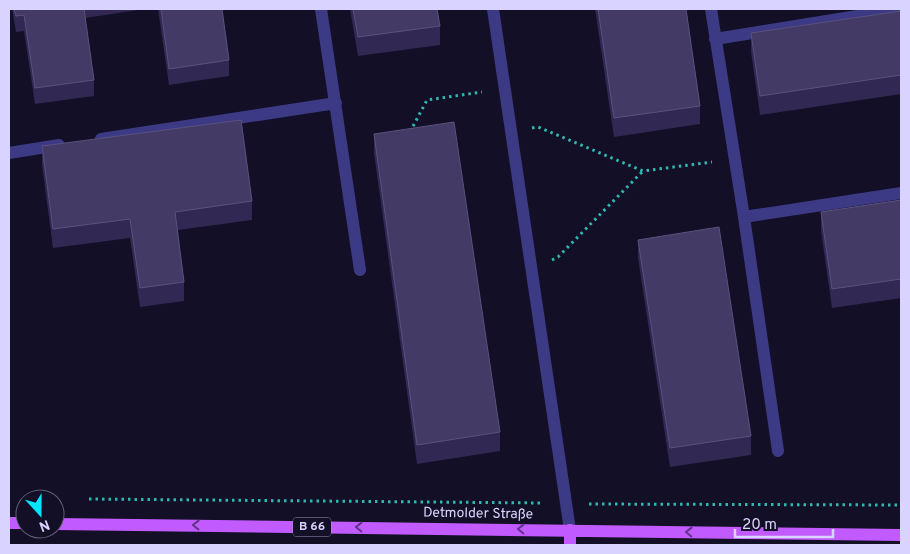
<svg xmlns="http://www.w3.org/2000/svg" width="910" height="554" viewBox="0 0 910 554" font-family="Overpass,sans-serif">
<style>
.lines{fill:none;stroke-linecap:round;stroke-linejoin:round}
.path{stroke:#2fb8b0;stroke-width:3;stroke-dasharray:2.5 4;stroke-linecap:butt}
.lane{stroke:#3d3a85;stroke-width:12}
.primary{stroke:#c25bff;stroke-width:12}
.wall{fill:#312854}
.building{fill:#433a66;stroke:#5a527e}
.oneway{stroke:#623188}
.labels{text-anchor:middle;dominant-baseline:central;stroke-width:4.5;stroke-linejoin:round;paint-order:stroke}
.shield{fill:#130f26;stroke:#9e99be;stroke-width:1}
.shield-label{font-size:12px;font-weight:bold;fill:#d9d4ff}
.street-label{font-size:14px;fill:#d9d4ff;stroke:#130f26}
</style>
<rect width="100%" height="100%" fill="#130f26"/>
<g class="lines">
<path class="path" d="M 532,128 L 538,127 L 643,171 L 712,162
M 410,132 L 427,100 L 482,92
M 552,260 L 558,257 L 643,171
M 27,498 L 58,498
M 89,499 L 543,503
M 589,504 L 901,505"/>
<path class="lane" d="M 321,9 L 360,270
M 493,9 L 570,530
M 711,9 L 744,217 L 778,451
M 715,39 L 901,9
M 101,139 L 336,103
M 9,153 L 59,145
M 744,217 L 901,193"/>
<path class="primary" d="M 9,523 L 25,523
M 55,524 L 901,535
M 570,545 L 570,530"/>
</g>
<path class="wall" d="M 12,9 L 145,9 L 85,18 L 94,80 L 94,96 L 35,104 L 24,31 L 16,32 Z
M 158,9 L 222,9 L 229,60 L 229,76 L 169,85 Z
M 350,9 L 437,9 L 440,26 L 440,45 L 358,56 Z
M 595,9 L 686,9 L 700,106 L 700,124 L 614,137 Z
M 901,11 L 901,94 L 760,115 L 751,52 L 751,33 Z
M 374,134 L 500,432 L 500,451 L 417,464 L 374,153 Z
M 42,146 L 252,201 L 252,220 L 178,230 L 184,282 L 184,301 L 140,307 L 130,238 L 53,248 L 42,165 Z
M 901,200 L 901,298 L 832,308 L 821,231 L 821,212 Z
M 638,240 L 751,436 L 751,455 L 670,467 L 638,258 Z"/>
<path class="building" d="M 14,9 L 84,9 L 94,80 L 35,88 L 24,15 L 16,16 Z
M 161,9 L 222,9 L 229,60 L 169,69 Z
M 353,9 L 437,9 L 440,26 L 358,37 Z
M 598,9 L 686,9 L 700,106 L 614,118 Z
M 901,11 L 901,75 L 760,96 L 751,33 Z
M 241,120 L 252,201 L 175,212 L 184,282 L 140,288 L 130,219 L 53,229 L 42,146 Z
M 454,122 L 500,432 L 417,445 L 374,134 Z
M 901,200 L 901,279 L 832,289 L 821,212 Z
M 719,227 L 751,436 L 670,448 L 638,240 Z"/>
<defs><path id="oneway-chevron" d="M-2-3.5L2.5 0L-2 3.5" fill="none" stroke-width="1.6" stroke-linecap="round" stroke-linejoin="round" transform="scale(1.25)"/></defs>
<g class="oneway">
<use href="#oneway-chevron" transform="translate(196 525) rotate(-179)"/>
<use href="#oneway-chevron" transform="translate(359 527) rotate(-179)"/>
<use href="#oneway-chevron" transform="translate(521 529) rotate(-179)"/>
<use href="#oneway-chevron" transform="translate(689 532) rotate(-179)"/>
</g>
<g class="labels">
<rect class="shield" x="293" y="517.5" width="38" height="19" rx="4"/>
<g class="shield-label">
<text x="312" y="527">B 66</text>
</g>
<g class="street-label">
<text transform="translate(478 514) rotate(1)">Detmolder Straße</text>
</g>
</g>
<rect width="910" height="554" fill="none" stroke="#d9d4ff" stroke-width="20"/>
<g transform="translate(40 514) rotate(159)"><circle r="24" fill="#130f26" stroke="#625e7d"/>
<path d="M0-4L9 19L0 12L-9 19Z" fill="#00e5ff"/>
<text y="-8" font-size="14" font-weight="bold" text-anchor="middle" fill="#d9d4ff">N</text>
</g>
<path d="M735 529v8h98v-8" fill="none" stroke="#d9d4ff" stroke-width="2.5"/>
<text x="742" y="529" font-size="15" fill="#d9d4ff" stroke="#130f26" stroke-width="4" paint-order="stroke">20 m</text>
</svg>
